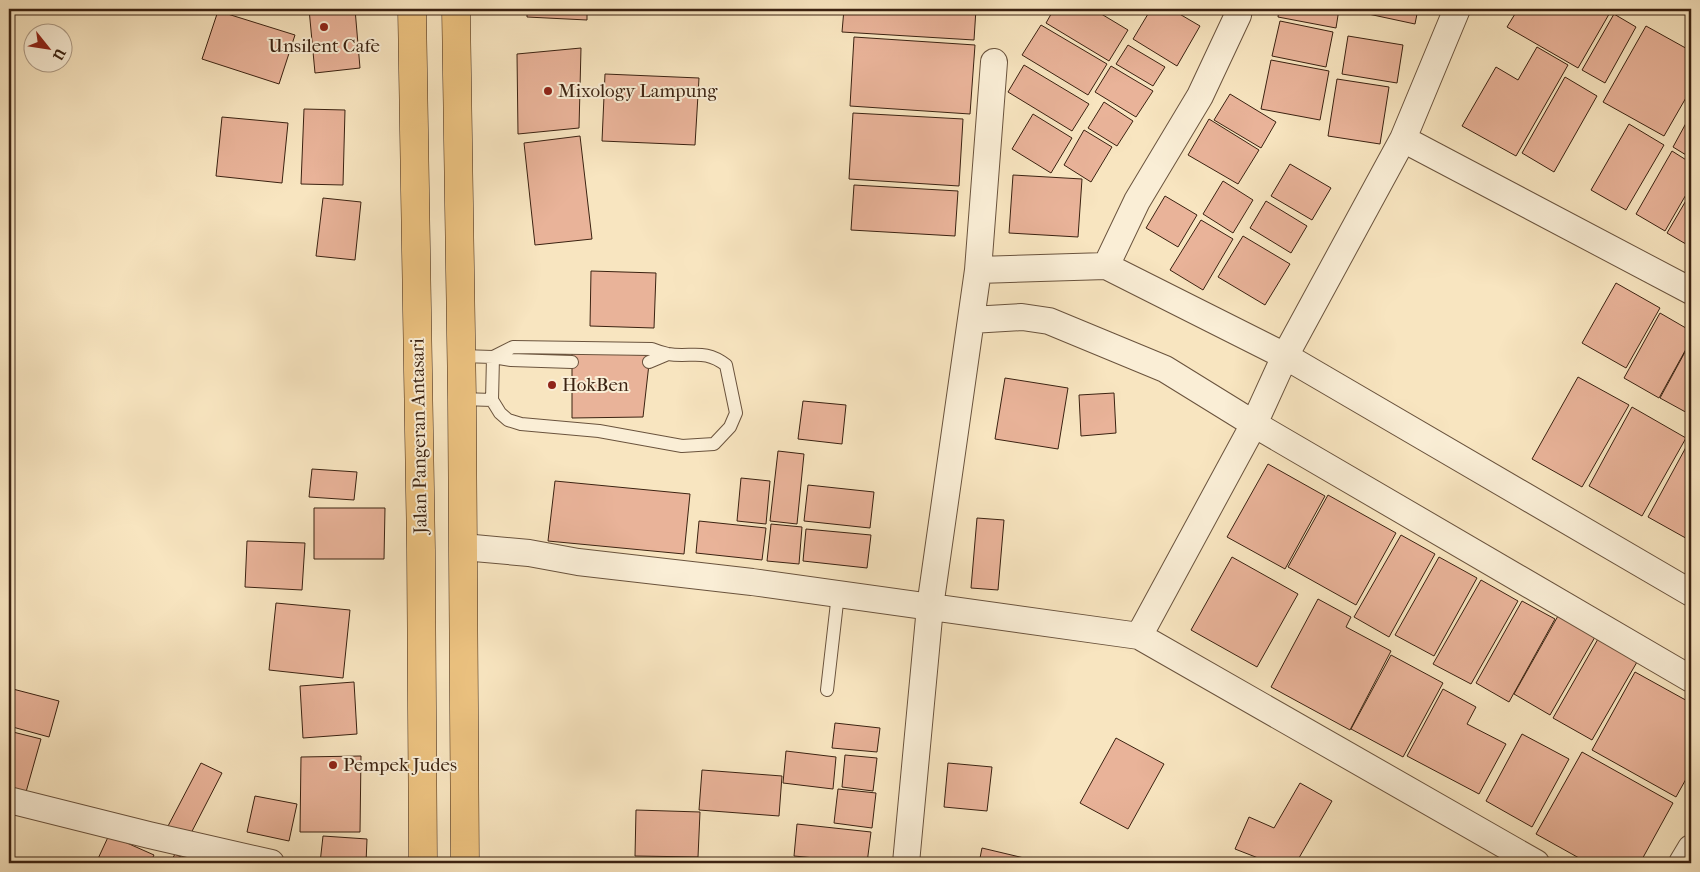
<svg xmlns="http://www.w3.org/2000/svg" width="1700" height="872" viewBox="0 0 1700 872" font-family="'IM FELL French Canon',serif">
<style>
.building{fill:#e9b399;stroke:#3b2211}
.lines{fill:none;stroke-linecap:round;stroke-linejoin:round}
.lane-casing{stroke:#6a533d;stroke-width:14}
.street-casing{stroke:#6a533d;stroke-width:28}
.primary-casing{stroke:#3b2211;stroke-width:29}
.lane{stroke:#faeed6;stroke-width:12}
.street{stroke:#faeed6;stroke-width:26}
.primary{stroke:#ecc280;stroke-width:28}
.poi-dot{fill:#8f2418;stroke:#faeed6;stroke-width:2}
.labels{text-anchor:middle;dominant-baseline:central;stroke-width:4;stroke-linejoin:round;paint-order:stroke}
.poi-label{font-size:19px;fill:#3b2211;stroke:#faeed6;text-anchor:start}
.street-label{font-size:19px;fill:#3b2211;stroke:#faeed6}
</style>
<rect width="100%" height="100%" fill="#f8e5c0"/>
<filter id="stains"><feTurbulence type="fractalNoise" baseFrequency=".004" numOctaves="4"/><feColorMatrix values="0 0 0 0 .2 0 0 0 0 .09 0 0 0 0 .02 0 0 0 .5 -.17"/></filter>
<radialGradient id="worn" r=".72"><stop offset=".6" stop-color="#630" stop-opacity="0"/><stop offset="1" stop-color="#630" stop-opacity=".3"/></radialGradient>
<path class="building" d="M 309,9 L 355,9 L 360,68 L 315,73 Z
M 527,9 L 587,9 L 587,20 L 527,17 Z
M 844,9 L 976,9 L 974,40 L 842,32 Z
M 1054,9 L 1093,9 L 1128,30 L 1109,61 L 1046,23 Z
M 1151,9 L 1171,9 L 1200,26 L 1177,66 L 1133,39 Z
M 1279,9 L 1339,9 L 1336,28 L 1278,17 Z
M 1360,9 L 1418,9 L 1415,24 L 1359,12 Z
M 1518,9 L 1612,9 L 1578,68 L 1507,27 Z
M 218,11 L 295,35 L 279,84 L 202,59 Z
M 1614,14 L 1636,27 L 1605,83 L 1582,70 Z
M 1280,21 L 1333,32 L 1326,67 L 1272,56 Z
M 1041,25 L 1107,64 L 1088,95 L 1022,55 Z
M 1646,26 L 1691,51 L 1691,89 L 1664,136 L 1603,102 Z
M 1348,36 L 1403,45 L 1397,83 L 1342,74 Z
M 854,37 L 975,45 L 970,114 L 850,106 Z
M 1128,45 L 1165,67 L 1153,86 L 1116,64 Z
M 1537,47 L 1568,65 L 1516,156 L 1462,126 L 1496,67 L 1518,80 Z
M 581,48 L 579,128 L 518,134 L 517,54 Z
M 1271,60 L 1329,71 L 1320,120 L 1261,109 Z
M 1024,65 L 1089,104 L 1072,131 L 1008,92 Z
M 1111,66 L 1153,91 L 1136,117 L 1095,92 Z
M 605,74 L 699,78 L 695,145 L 602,141 Z
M 1565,77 L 1597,96 L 1554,172 L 1522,153 Z
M 1337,79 L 1389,87 L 1380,144 L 1328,136 Z
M 1230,94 L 1276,122 L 1261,148 L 1214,120 Z
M 1104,102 L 1133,121 L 1117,146 L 1088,128 Z
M 304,109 L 345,110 L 343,185 L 301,184 Z
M 853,113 L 963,119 L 959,186 L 849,179 Z
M 1033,114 L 1072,138 L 1051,173 L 1012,149 Z
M 1691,114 L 1691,158 L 1673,147 Z
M 222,117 L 288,123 L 282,183 L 216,176 Z
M 1209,119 L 1259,150 L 1238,184 L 1188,155 Z
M 1629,124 L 1664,145 L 1626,210 L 1591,190 Z
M 1084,130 L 1112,147 L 1091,182 L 1064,165 Z
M 580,136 L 592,239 L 535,245 L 524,143 Z
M 1672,151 L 1691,163 L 1691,186 L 1665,231 L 1636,214 Z
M 1290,164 L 1331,188 L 1312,220 L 1271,196 Z
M 1013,175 L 1082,179 L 1078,237 L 1009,233 Z
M 1223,181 L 1253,200 L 1233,233 L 1203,214 Z
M 854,185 L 958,191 L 955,236 L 851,230 Z
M 1691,192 L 1691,247 L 1667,233 Z
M 1165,196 L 1197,215 L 1178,247 L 1146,228 Z
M 323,198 L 361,202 L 355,260 L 316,256 Z
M 1266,201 L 1307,226 L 1291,253 L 1250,228 Z
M 1201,220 L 1233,239 L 1203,290 L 1170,270 Z
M 1243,236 L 1290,264 L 1265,305 L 1218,277 Z
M 591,271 L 656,273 L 654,328 L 590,326 Z
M 1616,283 L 1660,308 L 1626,368 L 1582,343 Z
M 1660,313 L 1691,331 L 1691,340 L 1659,398 L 1624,378 Z
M 1691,341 L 1691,415 L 1660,398 Z
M 572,353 L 650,355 L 643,417 L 572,418 Z
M 1578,377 L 1629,405 L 1582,487 L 1532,459 Z
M 1005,378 L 1068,388 L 1058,449 L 995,439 Z
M 1114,393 L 1116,433 L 1081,436 L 1079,395 Z
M 803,401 L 846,405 L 842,444 L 798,439 Z
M 1632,407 L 1686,438 L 1642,516 L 1589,486 Z
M 1691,438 L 1691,541 L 1648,517 Z
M 778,451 L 804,454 L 797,524 L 770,521 Z
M 1268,464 L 1325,496 L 1285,569 L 1227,537 Z
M 312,469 L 357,472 L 354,500 L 309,497 Z
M 741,478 L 770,481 L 766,524 L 737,521 Z
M 555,481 L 690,494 L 684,554 L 548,541 Z
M 808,485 L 874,492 L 870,528 L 804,521 Z
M 1328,495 L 1396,533 L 1356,605 L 1288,567 Z
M 314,508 L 385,508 L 384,559 L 314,559 Z
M 977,518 L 1004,520 L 998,590 L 971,588 Z
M 699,521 L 766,528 L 762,560 L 696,553 Z
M 771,524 L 802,527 L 799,564 L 767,561 Z
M 806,529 L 871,535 L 867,568 L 803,561 Z
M 1401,535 L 1435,554 L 1389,637 L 1354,617 Z
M 247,541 L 305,543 L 302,590 L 245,587 Z
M 1232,557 L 1298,594 L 1257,667 L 1191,630 Z
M 1439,557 L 1477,578 L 1434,656 L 1395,635 Z
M 1481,580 L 1518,601 L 1471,684 L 1433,664 Z
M 1318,599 L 1351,617 L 1346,627 L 1391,651 L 1350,730 L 1271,687 Z
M 1522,601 L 1555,619 L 1509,702 L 1476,683 Z
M 276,603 L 350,610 L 343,678 L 269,670 Z
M 1558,616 L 1595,637 L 1550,715 L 1514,694 Z
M 1598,639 L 1637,662 L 1592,740 L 1553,718 Z
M 1391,655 L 1443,683 L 1403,757 L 1351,729 Z
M 1635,672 L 1691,703 L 1691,770 L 1676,797 L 1592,750 Z
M 354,682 L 357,734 L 303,738 L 300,686 Z
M 9,688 L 59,701 L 49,737 L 9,726 Z
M 1443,689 L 1476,707 L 1467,724 L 1506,744 L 1479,794 L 1407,756 Z
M 835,723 L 880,728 L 877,752 L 832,748 Z
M 9,731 L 41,739 L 24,799 L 9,795 Z
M 1522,734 L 1569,759 L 1532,827 L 1486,801 Z
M 1116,738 L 1164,764 L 1128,829 L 1080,803 Z
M 786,751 L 836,757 L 833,789 L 783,783 Z
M 1582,752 L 1673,803 L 1640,863 L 1588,863 L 1536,834 Z
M 845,755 L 877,758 L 873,791 L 842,787 Z
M 361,756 L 360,832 L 300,832 L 301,757 Z
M 201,763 L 222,773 L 188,839 L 167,828 Z
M 948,763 L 992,767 L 987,811 L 944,807 Z
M 702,770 L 782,776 L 779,816 L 699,810 Z
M 1300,783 L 1332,801 L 1296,863 L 1271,863 L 1235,849 L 1249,817 L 1274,828 Z
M 838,789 L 876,793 L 872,828 L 834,823 Z
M 255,796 L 297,804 L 289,841 L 247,832 Z
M 636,810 L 700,812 L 698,857 L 635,856 Z
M 797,824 L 871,832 L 867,863 L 794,856 Z
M 109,835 L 154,855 L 150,863 L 96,863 Z
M 323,836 L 367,839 L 366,863 L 320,863 Z
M 982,848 L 1045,863 L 979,863 Z
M 175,854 L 193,863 L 170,863 Z"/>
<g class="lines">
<g class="lane-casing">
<path id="lane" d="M 461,356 L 493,357 L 511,360 L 572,362
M 649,362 L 668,354
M 462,399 L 492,400 L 500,413 L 508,420 L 521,424 L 599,431 L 682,446 L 714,444 L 730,427 L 736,413 L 726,365 C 704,348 691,358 668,354 C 663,353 657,351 652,349 L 513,347 L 493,357 L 492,400
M 827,690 L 838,594"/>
</g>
<g class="street-casing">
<path id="street" d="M 1403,139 L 1691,291
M 1106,266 L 1137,201 L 1200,96 L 1238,15 L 1239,9
M 978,270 L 1106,266 L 1285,356 L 1691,593
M 971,320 L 1022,317 L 1049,321 L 1165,369 L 1254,424 L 1691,679
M 463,547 L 529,553 L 578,562 L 752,582 L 1139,636 L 1536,863
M 1139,636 L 1254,424 L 1285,356 L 1403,139 L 1457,9
M 9,800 L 149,835 L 271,863
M 906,863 L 930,607 L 978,270 L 994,62
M 1682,863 L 1691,848"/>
</g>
<g class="primary-casing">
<path id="primary" d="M 412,9 L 421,550 L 423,863
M 456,9 L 462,399 L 465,863"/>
</g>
<use href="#lane" class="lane"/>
<use href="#street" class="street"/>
<use href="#primary" class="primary"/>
</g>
<g class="poi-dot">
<circle cx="324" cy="27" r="5"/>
<circle cx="548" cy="91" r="5"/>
<circle cx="552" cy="385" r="5"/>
<circle cx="333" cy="765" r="5"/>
</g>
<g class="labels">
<g class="poi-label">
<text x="324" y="46" text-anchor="middle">Unsilent Cafe</text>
<text x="558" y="91">Mixology Lampung</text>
<text x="562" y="385">HokBen</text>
<text x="343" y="765">Pempek Judes</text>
</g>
<g class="street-label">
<text transform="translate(419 436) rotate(-91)">Jalan Pangeran Antasari</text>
</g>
</g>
<rect width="1700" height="872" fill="none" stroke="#f8e5c0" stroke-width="30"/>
<rect x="10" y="10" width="1680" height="852" fill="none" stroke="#3b2211" stroke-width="2.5"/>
<rect x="15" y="15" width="1670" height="842" fill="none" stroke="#3b2211"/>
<g transform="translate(48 48) rotate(120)"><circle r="24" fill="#faeed6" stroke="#ae9c87"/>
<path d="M0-4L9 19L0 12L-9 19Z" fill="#8f2418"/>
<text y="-8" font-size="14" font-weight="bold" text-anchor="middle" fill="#3b2211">U</text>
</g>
<rect width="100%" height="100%" filter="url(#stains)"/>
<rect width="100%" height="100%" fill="url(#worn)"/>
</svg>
